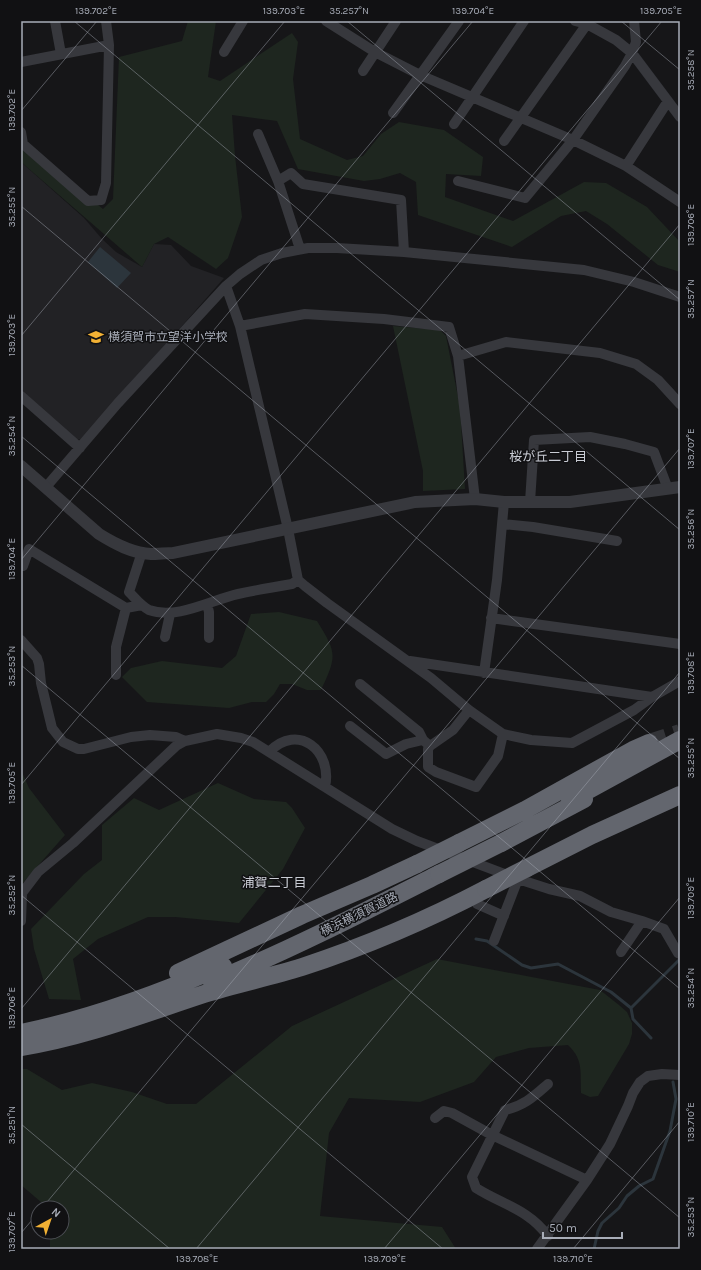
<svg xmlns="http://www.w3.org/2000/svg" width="701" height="1270" viewBox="0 0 701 1270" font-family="Karla,'Noto Sans JP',sans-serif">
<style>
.built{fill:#222225}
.green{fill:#1e261f}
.water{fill:#2c353c}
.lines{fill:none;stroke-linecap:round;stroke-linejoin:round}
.stream{stroke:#2c353c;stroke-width:3}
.motorway-tunnel{stroke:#333438;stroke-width:18;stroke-dasharray:18 9;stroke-linecap:butt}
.minor{stroke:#37383d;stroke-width:10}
.tertiary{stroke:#37383d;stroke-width:12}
.motorway{stroke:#63666e;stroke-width:18}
.motorway-bridge{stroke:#63666e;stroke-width:18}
.ticks{fill:none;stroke:#a8adb8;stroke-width:1;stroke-opacity:0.45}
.labels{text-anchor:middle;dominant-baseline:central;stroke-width:3;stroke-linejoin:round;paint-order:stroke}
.poi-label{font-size:12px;fill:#a8adb8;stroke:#111113;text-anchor:start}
.street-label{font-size:12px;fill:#a8adb8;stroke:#111113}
.neighbourhood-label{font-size:13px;fill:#c9ccd4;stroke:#111113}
.neatline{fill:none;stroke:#a8adb8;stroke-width:1.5}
.ticks-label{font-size:10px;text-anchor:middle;fill:#a8adb8}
</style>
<rect width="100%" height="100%" fill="#161618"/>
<path class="built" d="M 21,162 L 84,218 L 102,239 L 116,252 L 142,267 L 154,244 L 171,245 L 191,266 L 224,278 L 82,440 L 75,439 L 21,391 Z"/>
<path class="green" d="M 188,21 L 216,21 L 208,77 L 220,81 L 292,33 L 298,42 L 293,79 L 300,139 L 347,160 L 363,156 L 381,134 L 399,122 L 444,130 L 483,157 L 481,176 L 446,174 L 445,197 L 513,221 L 584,182 L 606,183 L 647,207 L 680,242 L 680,272 L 658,265 L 607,224 L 586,211 L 561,216 L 512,247 L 418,215 L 416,182 L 400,173 L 380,179 L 364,181 L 298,169 L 277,121 L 232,115 L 235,156 L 242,217 L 228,258 L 216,269 L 168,237 L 154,244 L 142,267 L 21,162 L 21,141 L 103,209 L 113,199 L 119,57 L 182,41 Z
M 393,326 L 440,330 L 446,336 L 460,407 L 465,489 L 423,491 L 423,471 Z
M 279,612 L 317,621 C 337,653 337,656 321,690 L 307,690 L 292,684 L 280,684 L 274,694 L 266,702 L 252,702 L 229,708 L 147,702 L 122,677 L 131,668 L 162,661 L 222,668 L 236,656 L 251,614 Z
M 21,770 L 29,788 L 65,835 L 21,885 Z
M 218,783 L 254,799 L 286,802 L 292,808 L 305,828 L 283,869 L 239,923 L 175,917 L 148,917 L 98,939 L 73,959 L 81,1000 L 49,999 L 34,949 L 31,929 L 84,874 L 102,860 L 102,825 L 134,798 L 159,810 Z
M 437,959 L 600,990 L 619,1005 L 627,1012 L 632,1023 L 632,1034 L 629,1044 L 598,1096 L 590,1097 L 581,1093 C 580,1073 584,1060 568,1045 L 529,1048 L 496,1057 L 474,1082 L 420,1102 L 349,1098 L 329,1133 L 320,1216 L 442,1227 L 456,1249 L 50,1249 L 50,1232 L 62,1232 L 62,1208 L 48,1208 L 21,1185 L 21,1069 L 27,1069 L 62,1090 L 92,1083 L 132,1092 L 167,1104 L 196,1104 L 292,1026 Z"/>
<path class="water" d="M 100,247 L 131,273 L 117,288 L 88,262 Z"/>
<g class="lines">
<path class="stream" d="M 476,939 L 487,941 L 522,965 L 531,968 L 558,964 L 611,992 L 631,1008 L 633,1019 L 651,1038
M 631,1008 L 680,959
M 594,1249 L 598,1231 L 602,1223 L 619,1208 L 627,1196 L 639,1186 L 653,1179 L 670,1131 L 676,1099 L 673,1082"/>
<path class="motorway-tunnel" d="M 649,743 L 680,733"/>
<path class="minor" d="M 55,21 L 61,54
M 326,21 L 375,52 L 420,75 L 573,140 L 626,166 L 680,202
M 575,21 L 587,24 L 616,40 L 632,53 L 680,117
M 224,52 L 243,21
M 21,62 L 109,45
M 363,71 L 396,21
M 393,113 L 459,21
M 454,124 L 524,21
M 21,132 L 23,144 L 88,201 L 101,200 L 106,183 L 109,45 L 106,21
M 258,134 L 278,181 L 300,249
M 504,141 L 587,24
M 626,166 L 668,101
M 278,181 L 291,173 L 303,184 L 401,200 L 404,252
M 458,181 L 525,198 L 573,140 L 625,66 L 632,53 L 636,42 L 634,21
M 226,286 L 240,326 L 288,529 L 298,580 L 305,586 L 327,603 L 431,678 L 469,710 L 503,734 L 531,740 L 572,743 L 634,710 L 652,697 L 680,681
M 240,326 L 305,314 L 384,319 L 449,327 L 458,356 L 475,499
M 458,356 L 506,342 L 600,353 L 636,364 L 658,380 L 680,404
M 21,396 L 80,448
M 46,487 L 118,403 L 226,286 L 240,274 L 261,260 L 282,253 L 308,248 L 337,248 L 404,252 L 584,270 L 634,282 L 680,297
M 530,502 L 534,440 L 590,437 L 625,444 L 654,452 L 668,489
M 502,524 L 533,527 L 617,541
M 142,552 L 129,592 C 135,598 141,606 149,610 C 177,620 211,600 238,594 C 256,590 274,587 292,584 L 298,580
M 23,566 L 29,549 L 126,608 L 142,605
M 207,604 L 209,612 L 209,638
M 491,618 L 680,644
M 165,637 L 170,614
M 21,640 L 37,658 L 39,664 L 41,683 L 52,728 L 63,742 L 78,749 L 84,749 L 131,737 L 150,735 L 176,737 L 185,741 L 217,734 L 241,738 L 253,742 L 392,829 L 417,841 L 518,879 L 549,889 L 580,896 L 611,912 L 642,921 L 664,929 L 678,953 L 680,954
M 410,661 L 652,697
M 484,673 L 497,580 L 504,502
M 116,675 L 116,647 L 126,608
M 360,684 L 419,732 L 423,740 L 430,746
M 469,710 L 453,730 L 430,746 L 428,749 L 428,767 L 436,772 L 476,787 L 498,756 L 503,734
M 350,726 L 386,754 L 406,744 L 423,740
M 269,752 C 298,722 333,751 325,787
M 477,904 L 504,916
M 21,921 L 22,893 L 38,872 L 73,843 L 176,746 L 185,741
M 494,941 L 518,879
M 621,952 L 642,921
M 435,1118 L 444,1111 L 452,1113 L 492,1135 L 587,1180
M 548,1236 C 528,1209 503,1205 476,1188 L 472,1177 L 505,1110 C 525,1105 533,1097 548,1084
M 537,1249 L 587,1180 L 610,1144 L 628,1106 L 633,1093 L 640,1082 L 648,1076 L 662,1074 L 680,1075"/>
<path class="tertiary" d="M 21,466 L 99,534 C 115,544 132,553 151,554 C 158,554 166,553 173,553 L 415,502 L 475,499 L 504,502 L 570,502 L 680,487"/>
<path class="motorway" d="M 570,800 L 680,740
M 459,843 L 525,810 L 633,750 L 649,743
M 501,843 L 584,799
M 527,868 L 592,835 L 680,795
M 178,973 L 302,915 L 372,885 L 417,864
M 212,982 C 290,950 364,912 439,874
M 21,1033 C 90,1019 158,994 223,966
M 21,1047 C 84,1037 143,1014 204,994 C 236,984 270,977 302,967 C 366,946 427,920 486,889"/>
<path class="motorway-bridge" d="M 417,864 L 459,843
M 439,874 L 501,843
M 486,889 L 527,868"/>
</g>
<path class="ticks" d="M 74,21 L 680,530M 347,21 L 680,300M 621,21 L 680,70M 21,111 L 97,21M 21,206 L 680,759M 21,336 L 285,21M 21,436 L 680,989M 21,560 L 473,21M 21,665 L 680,1218M 21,785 L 662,21M 21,895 L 443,1249M 21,1009 L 680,224M 21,1124 L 170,1249M 42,1208 L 680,448M 21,1233 L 38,1213M 196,1249 L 680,672M 384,1249 L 680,897M 573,1249 L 680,1121"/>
<defs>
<g id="school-bare" transform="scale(1.2)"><path d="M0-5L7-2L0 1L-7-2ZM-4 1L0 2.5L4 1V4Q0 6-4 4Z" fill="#f2b134" stroke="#111113" stroke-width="2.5" paint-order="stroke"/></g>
</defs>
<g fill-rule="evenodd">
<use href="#school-bare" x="96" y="337"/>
</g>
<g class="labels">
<g class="poi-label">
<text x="108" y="337">横須賀市立望洋小学校</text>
</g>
<g class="street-label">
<text transform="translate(359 914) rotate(-26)">横浜横須賀道路</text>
</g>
<g class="neighbourhood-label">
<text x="548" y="456">桜が丘二丁目</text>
<text x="274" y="882">浦賀二丁目</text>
</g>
</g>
<rect width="701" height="1270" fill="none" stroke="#111113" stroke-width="44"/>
<g transform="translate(50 1220) rotate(40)"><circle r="19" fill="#111113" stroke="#4d4f55"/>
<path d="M0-3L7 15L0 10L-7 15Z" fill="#f2b134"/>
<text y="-6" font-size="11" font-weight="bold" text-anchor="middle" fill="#a8adb8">N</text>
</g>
<path d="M543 1232v6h79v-6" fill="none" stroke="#a8adb8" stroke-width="2"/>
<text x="549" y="1232" font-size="12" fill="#a8adb8" stroke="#111113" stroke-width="3" paint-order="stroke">50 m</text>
<rect x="22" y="22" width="657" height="1226" class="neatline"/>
<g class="ticks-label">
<text x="96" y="14">139.702°E</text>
<text x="284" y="14">139.703°E</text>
<text x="349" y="14">35.257°N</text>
<text x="473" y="14">139.704°E</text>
<text x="661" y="14">139.705°E</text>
<text transform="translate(690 70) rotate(-90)" y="4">35.258°N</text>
<text transform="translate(11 110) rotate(-90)" y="4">139.702°E</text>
<text transform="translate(11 207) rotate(-90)" y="4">35.255°N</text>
<text transform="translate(690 225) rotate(-90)" y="4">139.706°E</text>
<text transform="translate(690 299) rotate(-90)" y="4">35.257°N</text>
<text transform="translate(11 335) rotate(-90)" y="4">139.703°E</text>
<text transform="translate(11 436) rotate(-90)" y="4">35.254°N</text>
<text transform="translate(690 449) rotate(-90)" y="4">139.707°E</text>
<text transform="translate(690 529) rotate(-90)" y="4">35.256°N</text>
<text transform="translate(11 559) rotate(-90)" y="4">139.704°E</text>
<text transform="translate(11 666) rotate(-90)" y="4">35.253°N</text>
<text transform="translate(690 673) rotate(-90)" y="4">139.708°E</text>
<text transform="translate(690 758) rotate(-90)" y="4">35.255°N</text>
<text transform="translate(11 783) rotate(-90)" y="4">139.705°E</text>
<text transform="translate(11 895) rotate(-90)" y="4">35.252°N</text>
<text transform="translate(690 898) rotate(-90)" y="4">139.709°E</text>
<text transform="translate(690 988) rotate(-90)" y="4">35.254°N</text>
<text transform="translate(11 1008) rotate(-90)" y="4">139.706°E</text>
<text transform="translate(690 1122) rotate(-90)" y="4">139.710°E</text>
<text transform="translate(11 1125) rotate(-90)" y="4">35.251°N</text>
<text transform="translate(690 1217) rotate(-90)" y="4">35.253°N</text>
<text transform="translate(11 1232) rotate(-90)" y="4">139.707°E</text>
<text x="197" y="1262">139.708°E</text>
<text x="385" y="1262">139.709°E</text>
<text x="573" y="1262">139.710°E</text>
</g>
</svg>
